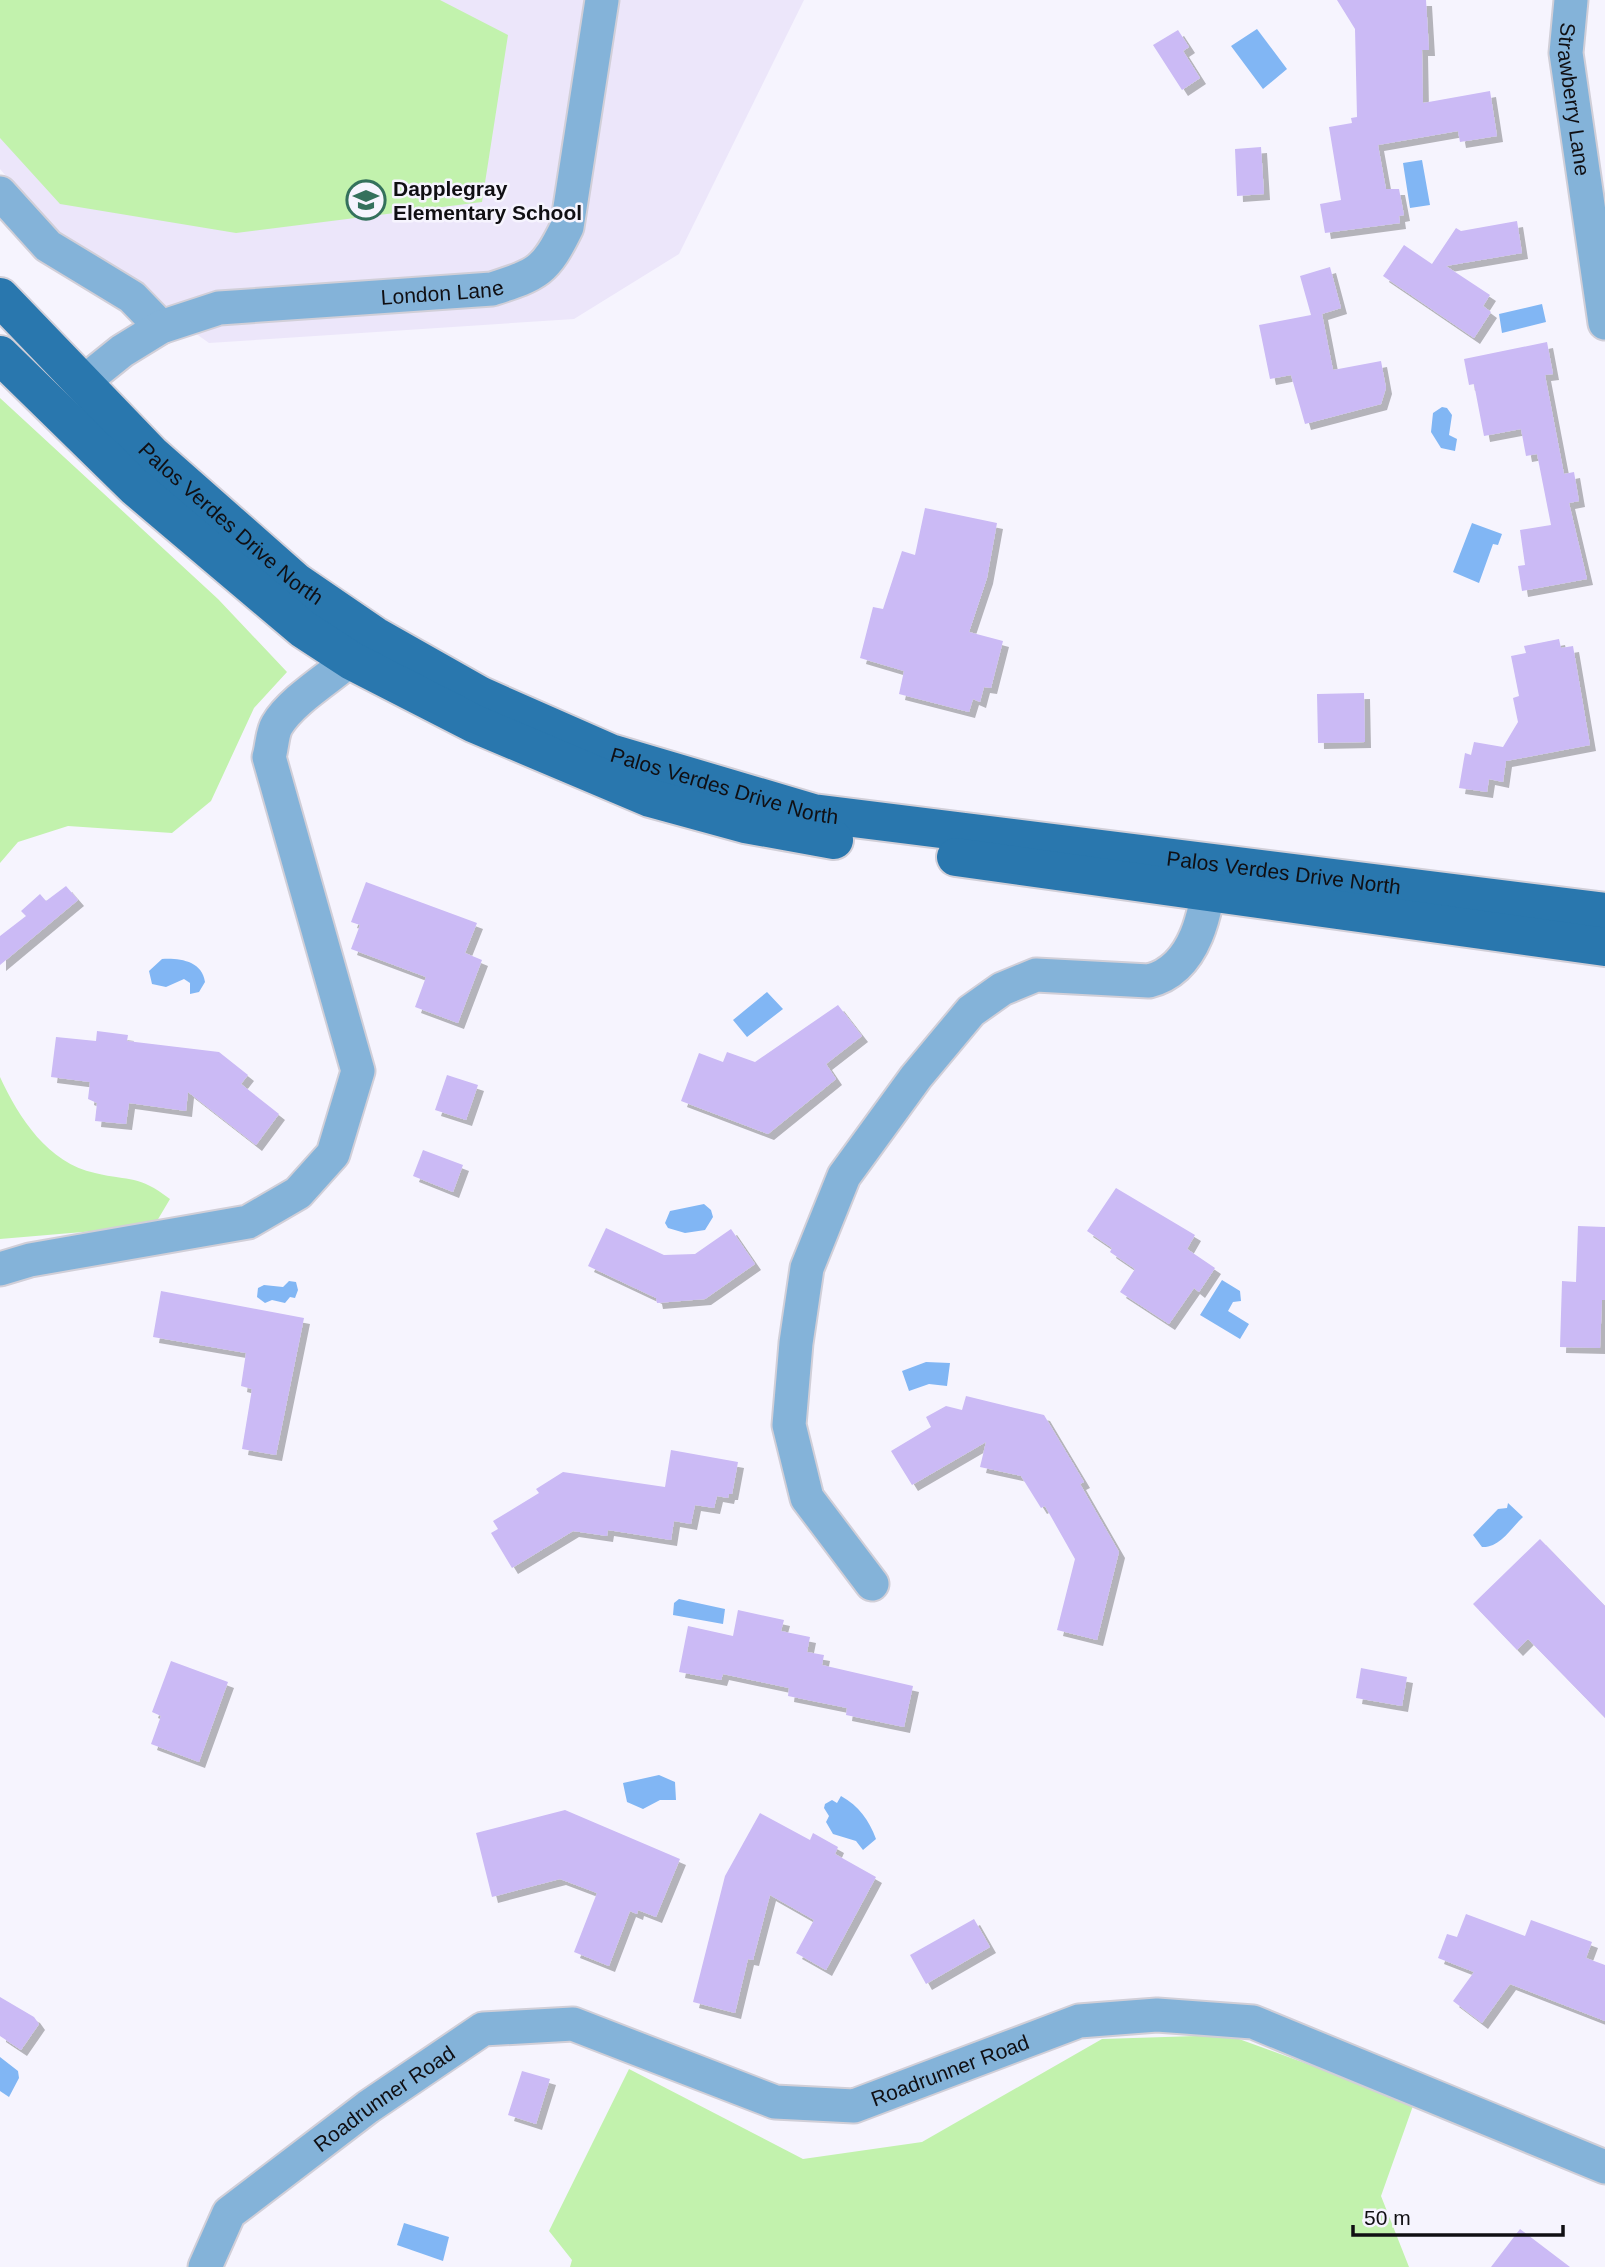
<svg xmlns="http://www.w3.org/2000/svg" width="1605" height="2267" viewBox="0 0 1605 2267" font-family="Arial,sans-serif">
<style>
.built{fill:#ece6fa}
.green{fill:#c2f2ad}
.water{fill:#81b6f4}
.building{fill:#cbbaf5;filter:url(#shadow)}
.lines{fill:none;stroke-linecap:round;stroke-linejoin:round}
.minor-casing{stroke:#d1cfd8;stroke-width:37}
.major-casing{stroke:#d1cfd8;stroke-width:42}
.minor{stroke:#84b3d9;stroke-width:33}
.major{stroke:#2977ae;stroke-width:38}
.labels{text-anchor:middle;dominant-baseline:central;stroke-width:5;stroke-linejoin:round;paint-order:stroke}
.street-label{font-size:21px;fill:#100f13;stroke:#f6f4fe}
.poi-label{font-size:21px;font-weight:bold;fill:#100f13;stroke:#f6f4fe;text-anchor:start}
</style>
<defs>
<filter id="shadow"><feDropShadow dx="6" dy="6" stdDeviation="0" flood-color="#0004"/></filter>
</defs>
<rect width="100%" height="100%" fill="#f6f4fe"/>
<path class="built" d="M 0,0 L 804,0 L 679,254 L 574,319 L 209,343 L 53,231 L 0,169 Z"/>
<path class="green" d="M 0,0 L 440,0 L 508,35 L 482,202 L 236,233 L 60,204 L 0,138 Z
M 0,398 L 218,599 L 287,672 L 254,708 L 211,801 L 172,833 L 68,826 L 18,842 L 0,863 Z
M 0,1077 C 19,1118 48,1163 95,1173 C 132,1182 137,1174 170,1199 L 154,1226 L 0,1239 Z
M 1228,2035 L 1414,2103 L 1381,2196 L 1409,2267 L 570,2267 L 572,2260 L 549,2231 L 629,2069 L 803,2159 L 922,2142 L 1102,2039 Z"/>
<path class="water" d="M 1257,29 L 1287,69 L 1263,89 L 1231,46 Z
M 1422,160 L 1430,205 L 1410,208 L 1403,163 Z
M 1542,304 L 1546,322 L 1502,333 L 1499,314 Z
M 1442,407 L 1447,408 L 1452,415 L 1449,435 L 1457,439 L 1455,451 L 1441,448 L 1431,432 L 1433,413 Z
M 1472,523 L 1502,534 L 1498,545 L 1493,544 L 1479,583 L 1453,572 Z
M 162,959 C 180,958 202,961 205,982 L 199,992 L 190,994 L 190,983 L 184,979 L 166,987 L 152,984 L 149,971 Z
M 767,992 L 783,1009 L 747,1037 L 733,1020 Z
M 704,1204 L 711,1210 L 713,1217 L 705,1230 L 685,1233 L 668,1228 L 665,1223 L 670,1211 Z
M 1222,1280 L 1240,1291 L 1241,1301 L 1233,1302 L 1228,1311 L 1249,1324 L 1240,1339 L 1200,1315 Z
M 289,1281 L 296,1282 L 298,1290 L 295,1298 L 290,1297 L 285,1303 L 272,1300 L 265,1303 L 257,1297 L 258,1288 L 264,1285 L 283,1287 Z
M 926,1362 L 950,1363 L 947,1386 L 929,1384 L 909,1391 L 902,1371 Z
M 1508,1503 L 1523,1517 C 1511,1528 1500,1548 1482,1547 L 1473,1535 L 1498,1509 L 1507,1508 Z
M 679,1599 L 725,1609 L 723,1624 L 673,1615 L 674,1603 Z
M 659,1775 L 675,1782 L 676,1800 L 660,1800 L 643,1809 L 627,1802 L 623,1783 Z
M 841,1796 C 859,1806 869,1820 876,1839 L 863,1850 L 856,1841 L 833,1834 L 826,1822 L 829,1816 L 824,1808 L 825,1804 L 832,1800 L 837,1803 Z
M 0,2057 L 18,2071 L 19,2078 L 9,2097 L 0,2091 Z
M 404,2223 L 449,2237 L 443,2261 L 397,2245 Z"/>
<path class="building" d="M 1337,0 L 1426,0 L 1429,50 L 1422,50 L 1423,103 L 1490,91 L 1497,136 L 1460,142 L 1458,131 L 1378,145 L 1386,189 L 1399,189 L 1404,215 L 1399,216 L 1400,223 L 1325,233 L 1320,204 L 1341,200 L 1329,127 L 1352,123 L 1351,118 L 1357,117 L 1355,29 Z
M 1178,30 L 1189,47 L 1183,51 L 1200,78 L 1182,90 L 1153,45 Z
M 1261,147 L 1264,194 L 1237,196 L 1235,149 Z
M 1517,221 L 1522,253 L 1446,266 L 1490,295 L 1483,306 L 1491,312 L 1474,338 L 1383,276 L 1404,245 L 1432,264 L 1456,228 L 1461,231 Z
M 1330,267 L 1341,308 L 1322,314 L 1333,370 L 1381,361 L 1386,388 L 1381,404 L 1305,424 L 1291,375 L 1270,379 L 1259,325 L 1311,315 L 1300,276 Z
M 1547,342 L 1553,374 L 1545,375 L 1564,474 L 1574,472 L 1579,501 L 1569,503 L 1587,579 L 1522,591 L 1518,566 L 1525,565 L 1520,530 L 1551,525 L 1537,454 L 1526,456 L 1521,429 L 1484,436 L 1474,384 L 1469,385 L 1464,359 Z
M 925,508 L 997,523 L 987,578 L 969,632 L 1003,641 L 991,688 L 984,687 L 980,702 L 973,699 L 969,712 L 899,694 L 904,671 L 860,658 L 873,607 L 883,609 L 902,551 L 915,555 Z
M 1559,639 L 1561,648 L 1573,646 L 1590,745 L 1506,761 L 1503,782 L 1489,779 L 1487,792 L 1459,788 L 1465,753 L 1471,755 L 1474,742 L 1503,747 L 1518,722 L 1513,698 L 1519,696 L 1511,656 L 1526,653 L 1524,646 Z
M 1364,693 L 1365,742 L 1318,743 L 1317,694 Z
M 366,882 L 477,923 L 465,953 L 482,960 L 458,1023 L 415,1007 L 426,977 L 351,949 L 360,925 L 351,922 Z
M 66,886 L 78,900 L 0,965 L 0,936 L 26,916 L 21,911 L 40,894 L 46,901 Z
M 838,1005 L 862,1036 L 826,1064 L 836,1079 L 768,1134 L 681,1101 L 699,1053 L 723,1062 L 727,1052 L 755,1062 Z
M 97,1031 L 128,1035 L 127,1041 L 219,1052 L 248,1075 L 241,1084 L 279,1114 L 256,1145 L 188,1092 L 186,1111 L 129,1103 L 126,1124 L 95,1121 L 97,1103 L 88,1099 L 90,1082 L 51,1077 L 56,1037 L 96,1041 Z
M 447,1075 L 478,1085 L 466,1120 L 435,1110 Z
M 423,1150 L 463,1165 L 453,1192 L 413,1176 Z
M 1116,1188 L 1195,1235 L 1187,1249 L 1215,1268 L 1199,1292 L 1194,1288 L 1169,1324 L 1120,1292 L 1135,1269 L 1110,1252 L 1112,1248 L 1087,1231 Z
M 1578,1226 L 1605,1227 L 1605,1300 L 1602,1300 L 1600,1348 L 1560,1347 L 1562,1281 L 1576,1282 Z
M 606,1228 L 664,1255 L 695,1254 L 731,1229 L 755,1264 L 705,1299 L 657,1303 L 656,1298 L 588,1266 Z
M 161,1291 L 304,1318 L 276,1455 L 242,1449 L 252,1389 L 241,1386 L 246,1353 L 153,1337 Z
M 966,1396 L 1044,1415 L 1084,1482 L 1080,1484 L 1119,1552 L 1097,1640 L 1057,1630 L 1075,1559 L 1045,1506 L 1041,1508 L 1021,1476 L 980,1467 L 986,1442 L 912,1485 L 891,1451 L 931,1427 L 926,1417 L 946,1406 L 962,1410 Z
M 671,1450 L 738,1462 L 732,1494 L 729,1494 L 728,1498 L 717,1496 L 714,1508 L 695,1505 L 691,1524 L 674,1521 L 671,1540 L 608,1530 L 607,1536 L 573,1531 L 512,1568 L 491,1533 L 498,1529 L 493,1521 L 539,1493 L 536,1489 L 563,1472 L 665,1487 Z
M 1540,1539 L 1605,1606 L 1605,1718 L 1528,1639 L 1517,1650 L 1473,1604 Z
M 738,1610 L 784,1620 L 781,1631 L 810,1637 L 807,1652 L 824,1655 L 822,1665 L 913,1686 L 904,1727 L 846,1715 L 847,1708 L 788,1696 L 789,1688 L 723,1674 L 721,1680 L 679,1672 L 688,1626 L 733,1636 Z
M 171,1661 L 228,1682 L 199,1762 L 151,1744 L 161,1716 L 152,1712 Z
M 1361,1668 L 1407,1677 L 1402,1706 L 1356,1698 Z
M 565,1810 L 680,1859 L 656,1917 L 638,1910 L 637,1914 L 630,1911 L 609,1966 L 574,1952 L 597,1893 L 560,1879 L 492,1897 L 476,1833 Z
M 760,1813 L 810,1840 L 813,1833 L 838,1847 L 835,1854 L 876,1877 L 826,1970 L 796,1953 L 814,1920 L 770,1895 L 753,1960 L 748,1959 L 735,2013 L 693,2002 L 725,1876 Z
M 1466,1914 L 1525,1936 L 1531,1920 L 1592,1942 L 1586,1958 L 1605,1965 L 1605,2021 L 1510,1984 L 1482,2023 L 1453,2001 L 1474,1972 L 1438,1958 L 1447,1934 L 1457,1937 Z
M 974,1919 L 990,1947 L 926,1984 L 910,1955 Z
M 0,1997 L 34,2017 L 39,2024 L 21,2050 L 0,2036 Z
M 522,2071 L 550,2079 L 536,2124 L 508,2115 Z
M 1520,2229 L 1570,2267 L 1491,2267 Z"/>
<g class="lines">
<g class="minor-casing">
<g id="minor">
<path id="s1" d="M 1571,0 L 1566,53 L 1605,323"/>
<path d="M 0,193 L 48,246 L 132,297 L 161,327"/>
<path id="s2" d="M 81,384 L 122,351 L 161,327 L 219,308 L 492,289 C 538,274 545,272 567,227 L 602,0"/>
<path d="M 0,1269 L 30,1260 L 248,1222 L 298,1193 L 333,1154 L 358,1071 L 269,757 C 272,748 272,733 277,725 C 294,696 344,670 369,643"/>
<path d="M 872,1584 L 807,1498 L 789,1425 L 796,1343 L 807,1268 L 844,1176 L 916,1077 L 971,1011 L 1002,989 L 1036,975 L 1149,981 C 1197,969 1206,910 1212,868"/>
<path id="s3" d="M 205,2267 L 229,2213 L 368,2107 L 483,2029 L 573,2024 L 775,2102 L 854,2106 L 1079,2021 L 1157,2015 L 1253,2022 L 1605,2167"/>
</g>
</g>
<g class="major-casing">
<g id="major">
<path id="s4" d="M 0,297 L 151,454 L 296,582 L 375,636 L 481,696 L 610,753 L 813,813 L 1605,912"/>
<path d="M 0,355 L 135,487 L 303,629 L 352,661 L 475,724 L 650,798 L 745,824 L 834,840"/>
<path d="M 956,857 L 1605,947"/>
</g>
</g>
<use href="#minor" class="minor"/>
<use href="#major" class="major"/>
</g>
<defs>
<g id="school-ring" transform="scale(2.0125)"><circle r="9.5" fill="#f6f4fe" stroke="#34715c" stroke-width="1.5"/><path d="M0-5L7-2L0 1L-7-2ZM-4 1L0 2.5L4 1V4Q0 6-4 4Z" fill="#34715c"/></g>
</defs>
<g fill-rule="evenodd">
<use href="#school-ring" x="366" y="200"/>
</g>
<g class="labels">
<g class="street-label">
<text stroke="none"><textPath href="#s1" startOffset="100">Strawberry Lane</textPath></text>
<text stroke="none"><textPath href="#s2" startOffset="383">London Lane</textPath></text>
<text stroke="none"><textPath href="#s4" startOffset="324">Palos Verdes Drive North</textPath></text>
<text stroke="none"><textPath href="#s4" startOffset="889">Palos Verdes Drive North</textPath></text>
<text stroke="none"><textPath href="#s4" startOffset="1456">Palos Verdes Drive North</textPath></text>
<text stroke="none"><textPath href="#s3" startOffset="861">Roadrunner Road</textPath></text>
<text stroke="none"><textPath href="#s3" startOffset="252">Roadrunner Road</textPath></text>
</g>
<g class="poi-label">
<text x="393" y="188">Dapplegray<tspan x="393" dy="24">Elementary School</tspan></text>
</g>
</g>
<path d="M1353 2225v10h210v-10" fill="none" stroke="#100f13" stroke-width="3.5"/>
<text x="1364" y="2225" font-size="21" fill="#100f13" stroke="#f6f4fe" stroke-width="5" paint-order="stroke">50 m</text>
</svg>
